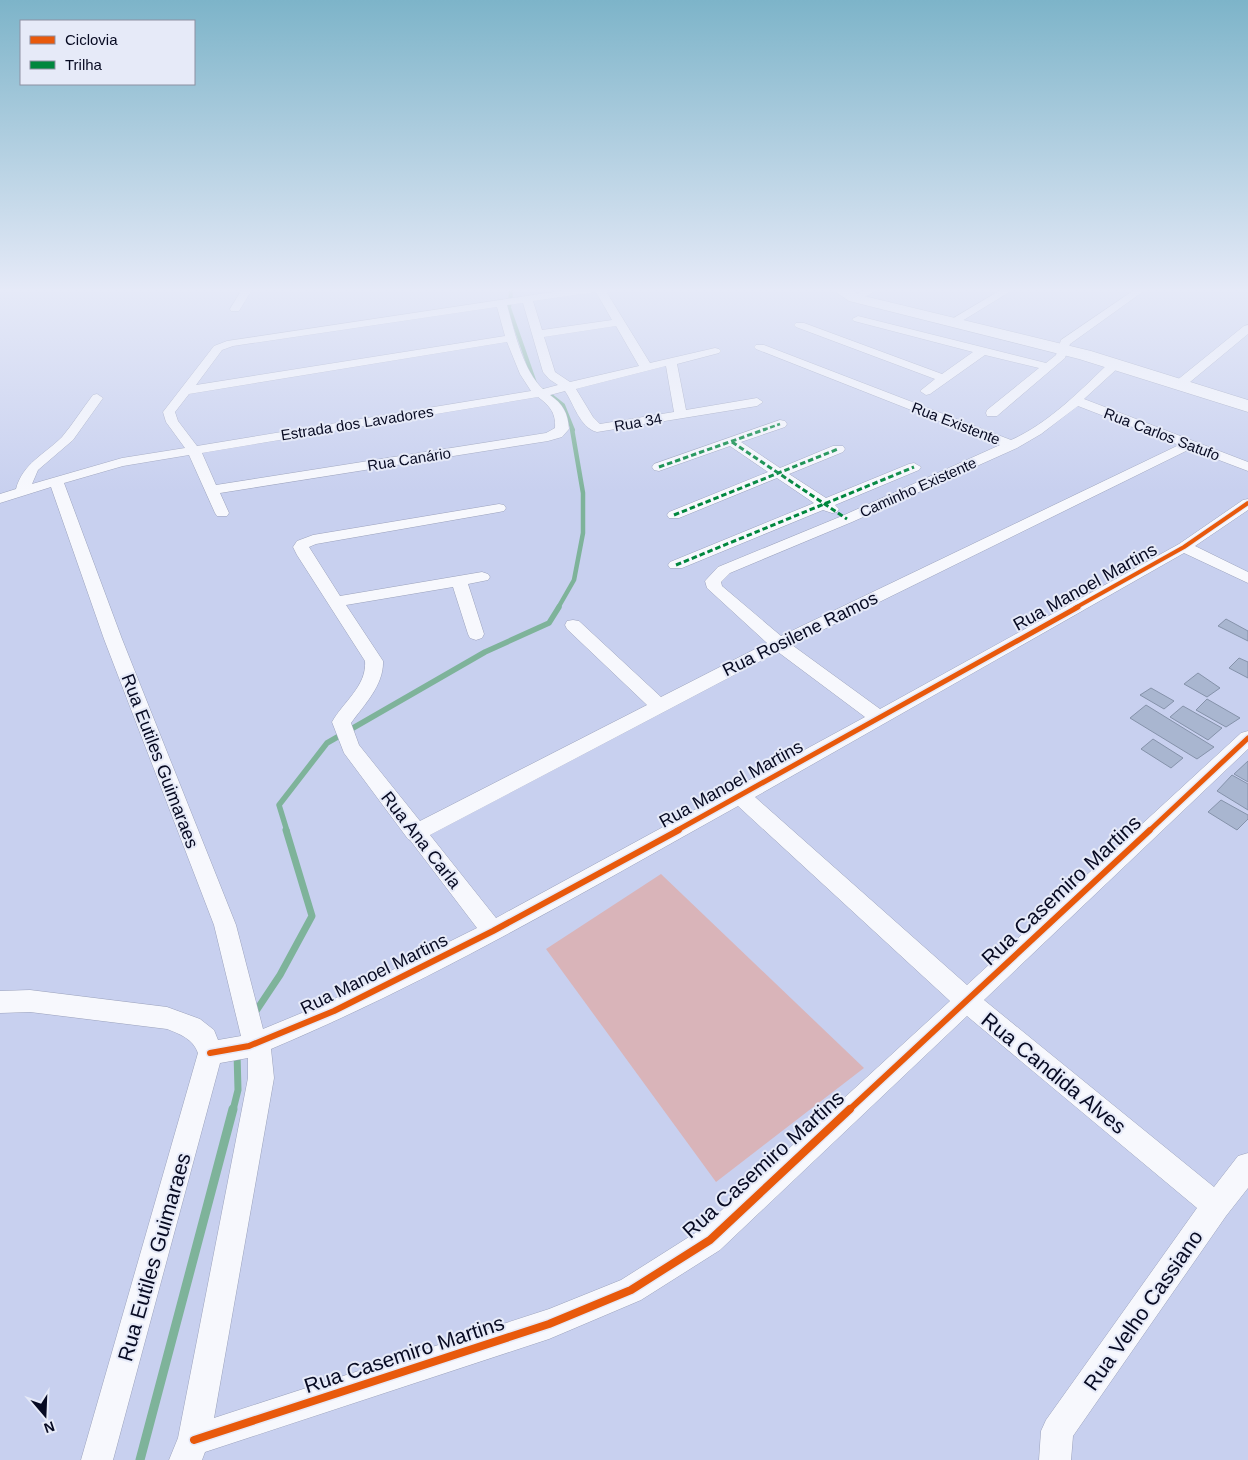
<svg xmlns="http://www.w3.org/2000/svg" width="1248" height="1460" viewBox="0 0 1248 1460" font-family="Helvetica,sans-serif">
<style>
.green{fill:#d9b4b9}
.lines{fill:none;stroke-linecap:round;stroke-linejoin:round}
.stream-far4{stroke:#7eb39a;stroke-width:4}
.stream-far3{stroke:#7eb39a;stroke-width:4.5}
.stream-far2{stroke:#7eb39a;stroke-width:5.5}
.stream-far1{stroke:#7eb39a;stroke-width:7}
.stream{stroke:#7eb39a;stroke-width:9}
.building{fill:#a9b6d0;stroke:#8592aa}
.street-casing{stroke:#9ba2bc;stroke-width:1}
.secondary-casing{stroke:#9ba2bc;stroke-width:1}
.street{fill:#f7f8fd;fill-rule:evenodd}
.secondary{fill:#f7f8fd;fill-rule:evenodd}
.quiet-far1{stroke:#00873e;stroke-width:2.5;stroke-dasharray:5 2.5;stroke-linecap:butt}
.quiet{stroke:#00873e;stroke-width:3;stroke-dasharray:5.5 3;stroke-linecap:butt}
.cycleway-far3-casing{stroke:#e6eaf8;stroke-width:6}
.cycleway-far2-casing{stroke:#e6eaf8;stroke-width:8}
.cycleway-far1-casing{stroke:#e6eaf8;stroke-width:9}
.cycleway-casing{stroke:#e6eaf8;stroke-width:11}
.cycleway-far3{stroke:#e8590c;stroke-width:4}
.cycleway-far2{stroke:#e8590c;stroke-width:5}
.cycleway-far1{stroke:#e8590c;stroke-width:6}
.cycleway{stroke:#e8590c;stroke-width:8}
.labels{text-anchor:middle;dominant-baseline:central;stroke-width:4;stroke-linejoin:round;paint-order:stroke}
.far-street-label{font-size:15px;fill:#070a22;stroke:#e6eaf8}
.street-label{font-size:18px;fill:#070a22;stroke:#e6eaf8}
.near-street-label{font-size:21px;fill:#070a22;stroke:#e6eaf8}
</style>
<rect width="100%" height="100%" fill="#c8d0ef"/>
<path class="green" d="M 661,874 L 864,1068 L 716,1182 L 546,949 Z"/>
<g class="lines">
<path class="stream-far4" d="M 509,288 L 511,293 L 509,308 L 535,383
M 544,390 L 563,405 L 573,430"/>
<path class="stream-far3" d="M 558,608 L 574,580 L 583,533 L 583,493 L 572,429"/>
<path class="stream-far2" d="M 287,831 L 279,805 L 327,743 L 485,652 L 549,623 L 559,607"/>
<path class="stream-far1" d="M 254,1014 L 280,975 L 312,916 L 286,830
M 233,1110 L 238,1090 L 237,1053"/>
<path class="stream" d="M 140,1460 L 233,1109"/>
</g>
<path class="building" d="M 1226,619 L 1248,631 L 1248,641 L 1218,626 Z
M 1239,658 L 1248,662 L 1248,678 L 1229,668 Z
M 1198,673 L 1220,688 L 1207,697 L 1184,684 Z
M 1151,688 L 1174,701 L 1164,709 L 1140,695 Z
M 1207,699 L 1240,718 L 1226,727 L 1196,710 Z
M 1146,705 L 1214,747 L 1197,759 L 1130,718 Z
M 1183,706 L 1222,728 L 1208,740 L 1170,717 Z
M 1153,739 L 1183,758 L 1171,768 L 1141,749 Z
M 1248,761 L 1248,782 L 1234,774 Z
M 1232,775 L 1248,784 L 1248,810 L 1217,791 Z
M 1221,800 L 1248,815 L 1248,819 L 1237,830 L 1208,812 Z"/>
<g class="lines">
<g class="street-casing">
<path id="street" d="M 243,288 L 253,288 L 239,311 L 231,311 L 230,309 Z
M 580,288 L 604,288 L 650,363 L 715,348 L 719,349 L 721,351 L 719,353 L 677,364 L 686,410 L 757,398 L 763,402 L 757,406 L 597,432 C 580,428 574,404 565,391 L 550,395 C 563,404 568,413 569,429 L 562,437 L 548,441 L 220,493 L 229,513 L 227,516 L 217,516 L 215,513 L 189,455 L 123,466 L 64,483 L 122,639 L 236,925 L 263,1029 L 326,1003 L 477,928 L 410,840 L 408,839 L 344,753 L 332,722 C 343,702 367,686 365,661 L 297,555 L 293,547 L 297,541 L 313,535 L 499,504 L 504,505 L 506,508 L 504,511 L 499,512 L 316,544 L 309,547 L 340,596 L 482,572 L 488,574 L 490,577 L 488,580 L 468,584 L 484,634 L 482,638 L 476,640 L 470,638 L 468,634 L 453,587 L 346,605 L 383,661 C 384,685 364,705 351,723 L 359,745 L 420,821 L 647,705 L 567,629 L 565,625 L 567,621 L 573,620 L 579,621 L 661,697 L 767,643 L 707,588 L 705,581 L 718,567 L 842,516 L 1000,445 L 756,349 L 754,347 L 756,345 L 764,345 L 1011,440 C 1049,423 1081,390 1111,361 L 1119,361 L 1121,364 L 1119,367 L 1084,399 L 1248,462 L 1248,471 L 1190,449 L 792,645 L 880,709 L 1179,544 L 1243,500 L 1248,499 L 1248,510 L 1195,546 L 1248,572 L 1248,583 L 1184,553 L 755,797 L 967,985 L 1241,733 L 1248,731 L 1248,749 L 984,1000 L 1214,1187 L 1238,1156 L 1248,1153 L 1248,1188 L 1226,1216 L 1073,1436 L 1071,1460 L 1039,1460 L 1041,1431 L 1046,1420 L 1197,1208 L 967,1016 L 720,1250 L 641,1300 L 549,1339 L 205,1452 L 202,1460 L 169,1460 L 178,1438 L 248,1078 L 248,1058 L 220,1063 L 113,1460 L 81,1460 L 198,1053 C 193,1039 180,1034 167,1029 L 30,1012 L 0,1013 L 0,991 L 30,990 L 167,1007 L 200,1019 L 214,1030 L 218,1040 L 241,1036 L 214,925 L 104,639 L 51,487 L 0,503 L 0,494 L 16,489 C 23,463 44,455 62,437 C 73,424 82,409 93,395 L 97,394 L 103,398 L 73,440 L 38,470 L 32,484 L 122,458 L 185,448 L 166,422 L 163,412 L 214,346 L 227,341 ZM 596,292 L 612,320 L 542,330 L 533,301 ZM 523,303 L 543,372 L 549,379 L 558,385 L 543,389 C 523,371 514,330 507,305 ZM 497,307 L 505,336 L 196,385 L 222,350 L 233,346 ZM 616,326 L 639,366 L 570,382 L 555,372 L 544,337 ZM 507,342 L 520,374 L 531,391 L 197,446 L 178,421 L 175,412 L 189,394 ZM 666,366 L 674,412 L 600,424 L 593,417 L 576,389 ZM 538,397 C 550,406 556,413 555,428 L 546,433 L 216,485 L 202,453 ZM 1078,406 L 1179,445 L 781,636 L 722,586 L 721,582 L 730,573 L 852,522 L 1017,448 L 1041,434 ZM 778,652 L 865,717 L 496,918 L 430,835 ZM 738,806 L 950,1001 L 700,1230 L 621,1280 L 549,1309 L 214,1418 L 274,1078 L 271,1049 C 433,981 585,891 738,806 Z
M 868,288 L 881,288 L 859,300 L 851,300 L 850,298 Z
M 1004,288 L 1016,288 L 957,324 L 949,324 L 947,322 Z
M 1137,288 L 1148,288 L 1070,344 L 1065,358 L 997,416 L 987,416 L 986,413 L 987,410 L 1039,368 L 985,355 L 930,394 L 926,395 L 920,391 L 935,379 L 796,327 L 794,325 L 796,323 L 804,323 L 942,374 L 973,352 L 854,321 L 852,319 L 858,316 L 1046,363 L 1056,355 L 1061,340 Z
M 1248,325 L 1248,334 L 1184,387 L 1176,387 L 1174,384 L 1176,381 L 1244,326 Z
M 780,420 L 785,421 L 787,424 L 785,427 L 741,442 L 780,468 L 833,446 L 843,446 L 845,449 L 843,452 L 789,474 L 826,498 L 909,464 L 914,463 L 921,467 L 919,470 L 835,505 L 839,509 L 837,512 L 832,513 L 823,510 L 682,568 L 670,568 L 668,565 L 670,562 L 814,503 L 777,478 L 679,518 L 669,518 L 667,515 L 669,512 L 768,472 L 730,446 L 659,471 L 654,470 L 652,467 L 654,464 Z"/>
</g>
<g class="secondary-casing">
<path id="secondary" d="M 830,288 L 848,288 L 860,295 L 1091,351 L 1248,400 L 1248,412 L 1079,359 L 849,301 Z"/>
</g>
<use href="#street" class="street"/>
<use href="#secondary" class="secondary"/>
<path class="quiet-far1" d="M 763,430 L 780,424"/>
<path class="quiet" d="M 732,442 L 847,519
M 659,467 L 766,429
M 674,515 L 838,449
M 676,565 L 914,467"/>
<g class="cycleway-far3-casing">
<path id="cycleway-far3" d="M 1075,608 L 1184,547 L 1248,503"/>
</g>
<g class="cycleway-far2-casing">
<path id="cycleway-far2" d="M 676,831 L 1078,607
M 1149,831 L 1248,738"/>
</g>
<g class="cycleway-far1-casing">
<path id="cycleway-far1" d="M 210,1053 L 249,1046 L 334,1011 L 493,931 L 679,830
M 849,1110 L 1150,830"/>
</g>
<g class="cycleway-casing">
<path id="cycleway" d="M 194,1440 L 549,1324 L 631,1290 L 710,1240 L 850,1109"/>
</g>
<use href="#cycleway-far3" class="cycleway-far3"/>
<use href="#cycleway-far2" class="cycleway-far2"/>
<use href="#cycleway-far1" class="cycleway-far1"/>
<use href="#cycleway" class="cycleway"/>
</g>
<linearGradient id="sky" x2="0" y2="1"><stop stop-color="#7db4c9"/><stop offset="0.59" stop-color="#e6eaf8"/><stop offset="1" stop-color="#e6eaf8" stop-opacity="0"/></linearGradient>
<rect width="1248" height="492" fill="url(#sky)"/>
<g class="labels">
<g class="far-street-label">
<text transform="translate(638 422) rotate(-10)">Rua 34</text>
<text transform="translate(357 423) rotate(-9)">Estrada dos Lavadores</text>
<text transform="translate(956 423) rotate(21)">Rua Existente</text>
<text transform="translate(1162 434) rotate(21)">Rua Carlos Satufo</text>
<text transform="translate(409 459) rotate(-9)">Rua Canário</text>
<text transform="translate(918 487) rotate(-24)">Caminho Existente</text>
</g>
<g class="street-label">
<text transform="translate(1085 587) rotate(-29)">Rua Manoel Martins</text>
<text transform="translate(800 634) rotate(-26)">Rua Rosilene Ramos</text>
<text transform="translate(160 761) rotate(69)">Rua Eutiles Guimaraes</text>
<text transform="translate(731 784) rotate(-29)">Rua Manoel Martins</text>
<text transform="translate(421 840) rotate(52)">Rua Ana Carla</text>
<text transform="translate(374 974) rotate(-26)">Rua Manoel Martins</text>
</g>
<g class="near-street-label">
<text transform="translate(1061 890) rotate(-43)">Rua Casemiro Martins</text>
<text transform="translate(1054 1073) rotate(39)">Rua Candida Alves</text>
<text transform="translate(763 1164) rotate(-42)">Rua Casemiro Martins</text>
<text transform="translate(154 1257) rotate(-74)">Rua Eutiles Guimaraes</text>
<text transform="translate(1143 1310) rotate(-55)">Rua Velho Cassiano</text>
<text transform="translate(404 1354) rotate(-18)">Rua Casemiro Martins</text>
</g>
</g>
<rect x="20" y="20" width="175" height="65" fill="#e6eaf8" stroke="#8d90a2"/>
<rect x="30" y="36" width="25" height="8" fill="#e8590c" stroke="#8d90a2"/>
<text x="65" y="45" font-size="15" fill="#070a22">Ciclovia</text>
<rect x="30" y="61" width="25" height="8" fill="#00873e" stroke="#8d90a2"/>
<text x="65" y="70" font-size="15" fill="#070a22">Trilha</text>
<g transform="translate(45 1415) rotate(161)" stroke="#e6eaf8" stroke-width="4" paint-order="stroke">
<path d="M0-4L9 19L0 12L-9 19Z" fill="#070a22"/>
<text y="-8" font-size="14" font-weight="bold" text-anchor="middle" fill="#070a22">N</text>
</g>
</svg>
